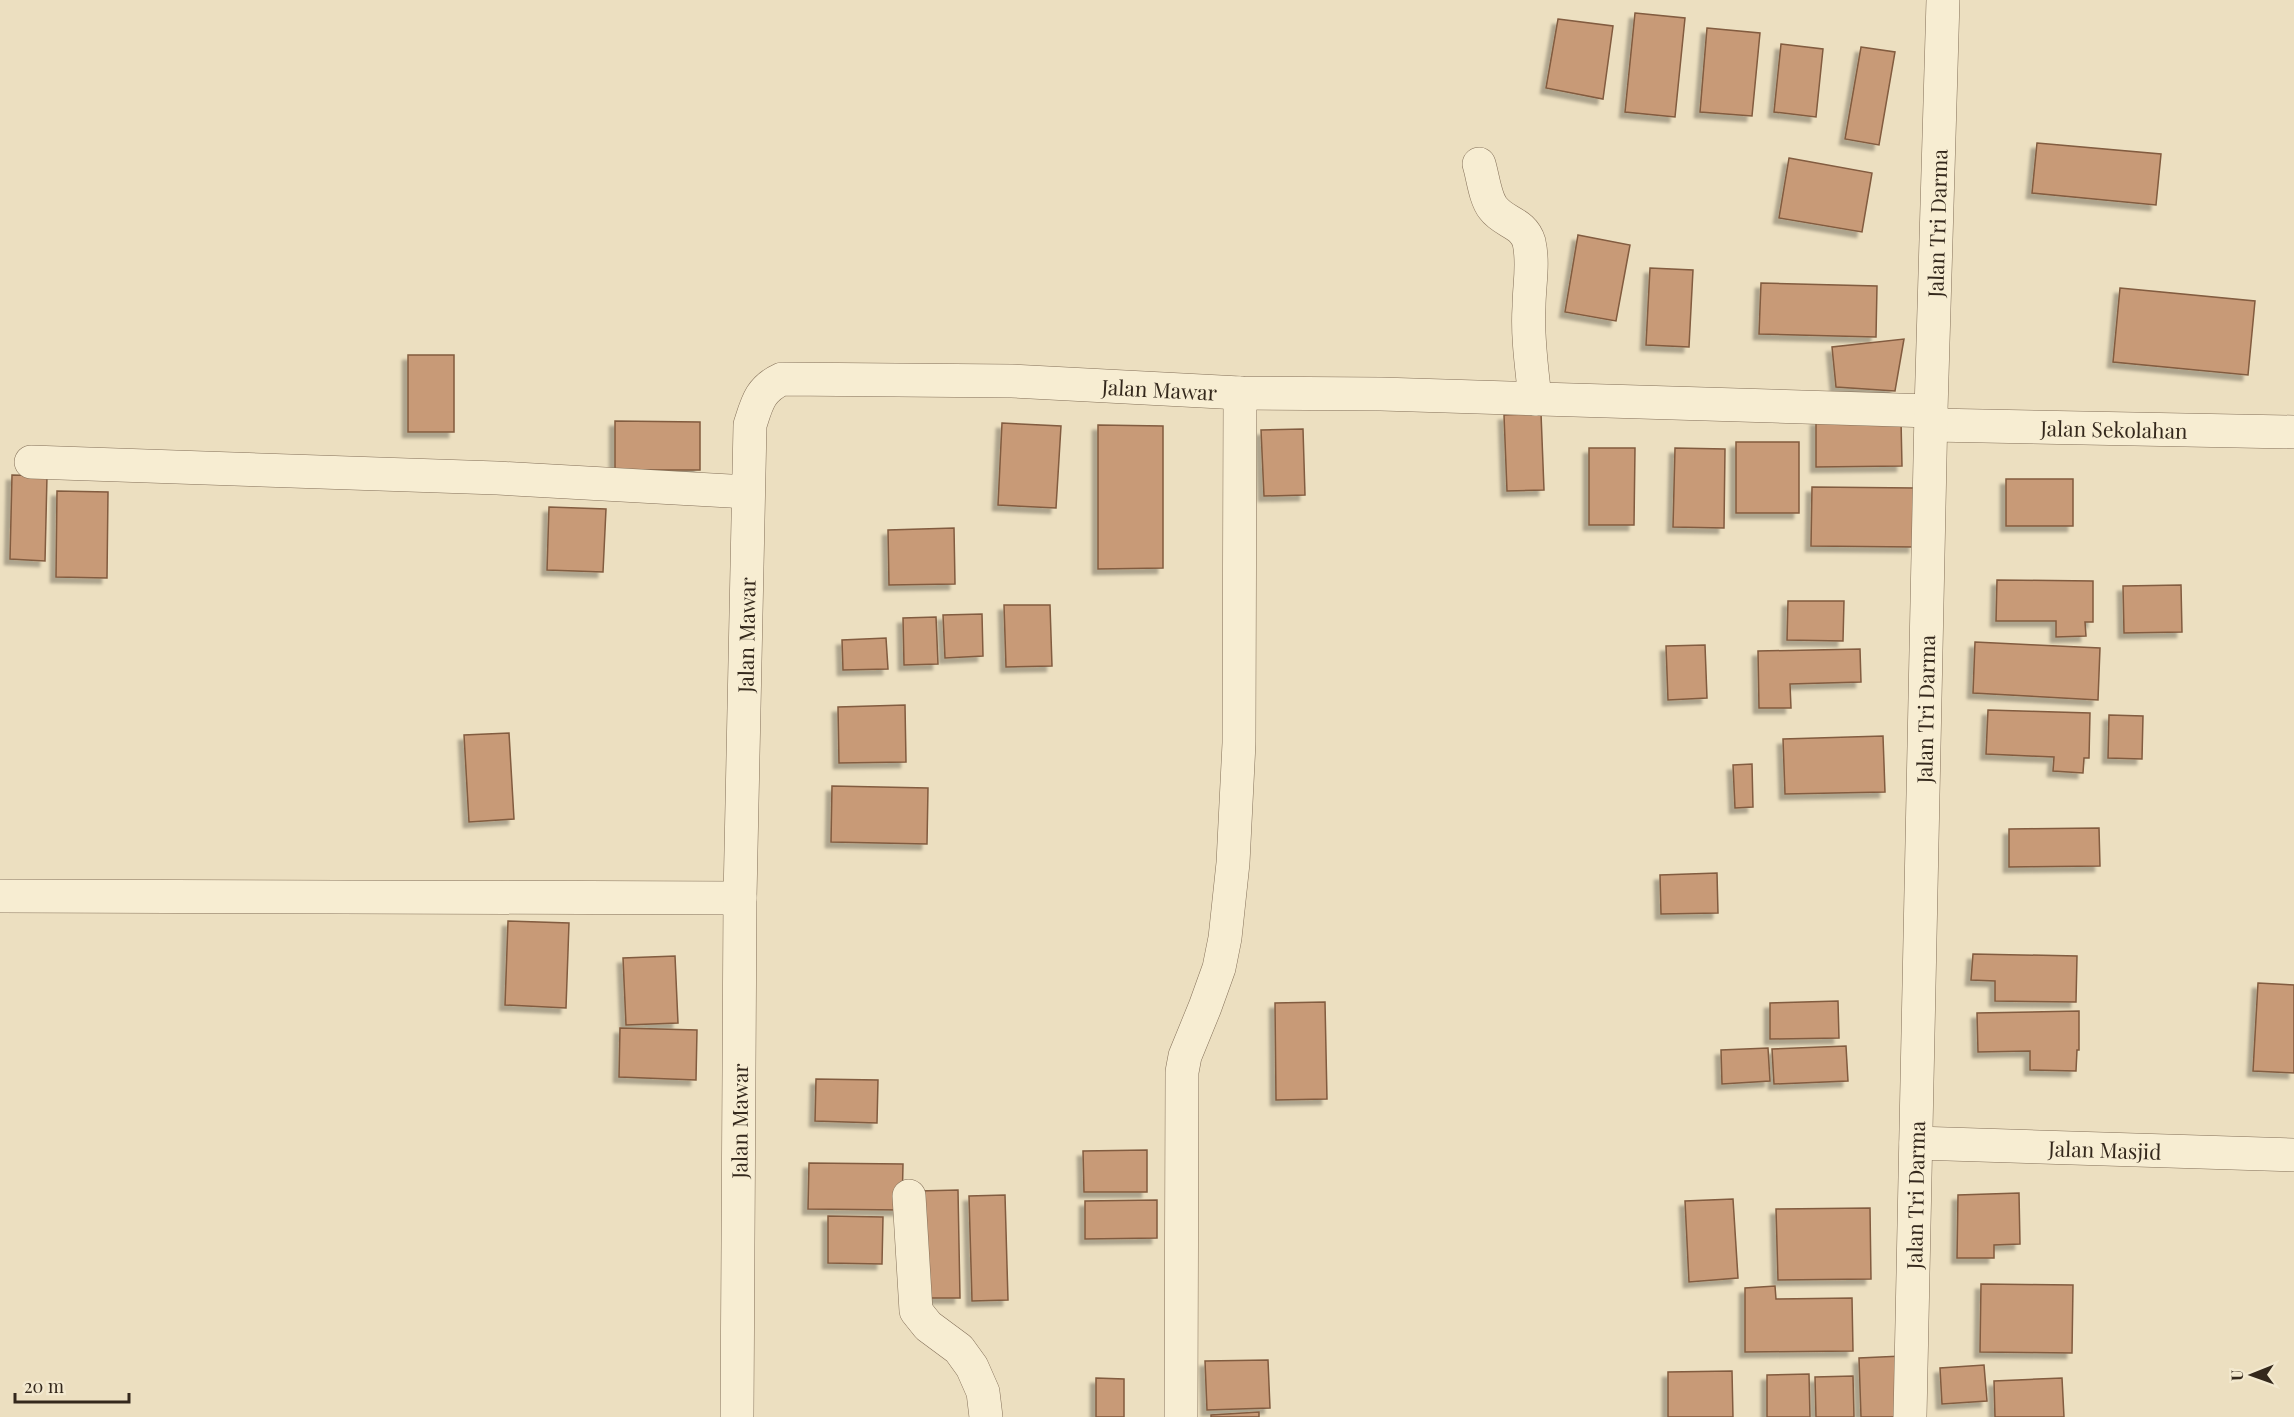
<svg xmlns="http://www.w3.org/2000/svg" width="2294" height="1417" font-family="'Playfair Display',serif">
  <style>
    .building { fill: #c89a77; stroke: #825b3f; stroke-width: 1.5; filter: url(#shadow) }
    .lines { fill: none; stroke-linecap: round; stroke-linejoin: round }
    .minor-casing { stroke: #847059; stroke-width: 34 }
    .minor { stroke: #f7edd2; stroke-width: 33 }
    .labels { text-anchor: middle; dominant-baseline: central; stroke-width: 5; stroke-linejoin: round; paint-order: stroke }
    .street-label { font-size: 21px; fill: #34281c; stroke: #f3e9cf }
  </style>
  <defs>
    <filter id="shadow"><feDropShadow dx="-5.5" dy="5.5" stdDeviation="1.5" flood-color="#0004"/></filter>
  </defs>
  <rect width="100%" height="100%" fill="#ecdfc0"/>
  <!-- building -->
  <path class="building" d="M1635 13 1685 18 1675 117 1625 112Z
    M1558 19 1613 26 1603 99 1546 88Z
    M1707 28 1760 33 1752 116 1700 112Z
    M1781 44 1823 49 1816 117 1774 112Z
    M1861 47 1895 52 1879 145 1845 139Z
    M2037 143 2161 154 2156 205 2032 193Z
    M1789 158 1872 173 1862 232 1779 218Z
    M1578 235 1630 245 1616 321 1565 312Z
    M1650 268 1693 270 1689 347 1646 345Z
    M1761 283 1877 286 1876 337 1759 334Z
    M2120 288 2255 301 2248 375 2113 362Z
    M1904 339 1895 391 1836 387 1832 347Z
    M408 355H454V432H408Z
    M1541 413 1544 490 1507 491 1504 415Z
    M1816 420H1901L1902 466 1816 467Z
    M615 421 700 422V470H615Z
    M1002 423 1061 426 1056 508 998 505Z
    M1098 425 1163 426V568L1098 569Z
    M1303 429 1305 495 1264 496 1261 430Z
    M1736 442H1799V513H1736Z
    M1589 448H1635L1634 525H1589Z
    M1675 448 1725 449 1724 528 1673 527Z
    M12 475 47 476 45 561 10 559Z
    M2006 479H2073V526H2006Z
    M1812 487 1915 488 1914 547 1811 546Z
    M57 491 108 492 107 578 56 577Z
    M549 507 606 509 603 572 547 570Z
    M954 528 955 584 889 585 888 530Z
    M1997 580 2093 581V622H2085L2086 636 2056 637V621H1996Z
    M2181 585 2182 632 2124 633 2123 586Z
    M1788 601H1844L1843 641 1787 640Z
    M1004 605H1050L1052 666 1006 667Z
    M982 614 983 656 945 658 943 615Z
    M936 617 938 664 904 665 903 618Z
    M886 638 888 669 843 670 842 640Z
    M1975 642 2100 648 2098 700 1973 693Z
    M1705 645 1707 698 1668 700 1666 646Z
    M1860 649 1861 682 1790 684 1791 708H1759L1758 651Z
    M905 705 906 762 839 763 838 707Z
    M1988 710 2090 713 2089 758H2084L2083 773 2053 771 2054 757 1986 754Z
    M2109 715 2143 716 2142 759 2108 758Z
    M509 733 514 819 469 822 464 735Z
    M1883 736 1885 792 1785 794 1783 739Z
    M1752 764 1753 807 1735 808 1733 765Z
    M832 786 928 788 927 844 831 842Z
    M2099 828 2100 866 2009 867V829Z
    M1717 873 1718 913 1661 914 1660 875Z
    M508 921 569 923 566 1008 505 1005Z
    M1973 954 2077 956 2076 1002 1995 1001V981L1971 980Z
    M675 956 678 1023 626 1025 623 958Z
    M2258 983 2294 985V1073L2253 1071Z
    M1838 1001 1839 1038 1770 1039V1003Z
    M1325 1002 1327 1099 1276 1100 1275 1003Z
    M2079 1011V1050H2077L2076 1071 2030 1070V1051L1978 1052 1977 1013Z
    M620 1028 697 1030 696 1080 619 1077Z
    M1846 1046 1848 1081 1774 1084 1772 1049Z
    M1768 1048 1770 1081 1722 1084 1721 1050Z
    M816 1079 878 1080 877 1123 815 1121Z
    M1147 1150V1192H1084L1083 1151Z
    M809 1163 903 1164 902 1210 808 1209Z
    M958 1190 960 1298H921L919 1191Z
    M2019 1193 2020 1244 1994 1245V1258H1957L1958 1195Z
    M1005 1195 1008 1300 972 1301 969 1196Z
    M1733 1199 1738 1278 1689 1282 1685 1201Z
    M1157 1200V1238L1085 1239V1201Z
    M1870 1208 1871 1279 1778 1280 1776 1209Z
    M828 1216 883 1217 882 1264 828 1263Z
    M1981 1284 2073 1285 2072 1353 1980 1352Z
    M1775 1286 1776 1299 1852 1298 1853 1351 1745 1352V1288Z
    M1902 1356 1904 1417H1861L1859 1358Z
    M1268 1360 1270 1408 1207 1410 1205 1361Z
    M1984 1365 1987 1401 1942 1404 1940 1368Z
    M1732 1371 1733 1417H1668V1372Z
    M1809 1374 1810 1417H1767V1375Z
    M1853 1376 1854 1417H1816L1815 1377Z
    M1096 1378 1124 1379V1417H1096Z
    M2062 1378 2064 1417H1995L1994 1381Z
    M1259 1412V1417H1211V1415Z"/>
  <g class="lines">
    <!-- minor casing -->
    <g class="minor-casing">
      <g id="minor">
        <path d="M1479 164C1483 177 1485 198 1493 208 1504 223 1523 222 1529 242 1534 264 1529 285 1529 307 1527 337 1532 369 1535 399"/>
        <path id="s1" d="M1932 425 2294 432"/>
        <path d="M31 462 497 478 748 492"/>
        <path d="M0 896 740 898"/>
        <path id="s2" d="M1916 1143 2294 1155"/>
        <path d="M909 1196 916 1311 928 1326 959 1349 972 1367 983 1392 986 1417"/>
        <path id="s3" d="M737 1417 740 898 750 425C757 403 760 389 782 379L1012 381 1240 393 1381 394 1931 411"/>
        <path d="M1181 1417 1182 1072 1185 1056 1205 1007 1219 968 1225 938 1233 863 1239 743 1240 393"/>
        <path id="s4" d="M1910 1417 1931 411 1943 0"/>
      </g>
    </g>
    <!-- minor -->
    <use href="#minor" class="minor"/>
  </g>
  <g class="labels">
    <!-- street labels -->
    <g class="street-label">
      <text stroke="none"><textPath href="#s4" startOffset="1194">Jalan Tri Darma</textPath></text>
      <text stroke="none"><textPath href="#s3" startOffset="1428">Jalan Mawar</textPath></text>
      <text stroke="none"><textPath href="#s1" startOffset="182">Jalan Sekolahan</textPath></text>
      <text stroke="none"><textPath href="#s3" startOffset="782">Jalan Mawar</textPath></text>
      <text stroke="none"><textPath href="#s4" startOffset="708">Jalan Tri Darma</textPath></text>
      <text stroke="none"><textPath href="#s3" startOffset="296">Jalan Mawar</textPath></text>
      <text stroke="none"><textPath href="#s2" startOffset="189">Jalan Masjid</textPath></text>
      <text stroke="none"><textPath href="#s4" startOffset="222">Jalan Tri Darma</textPath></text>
    </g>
  </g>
  <!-- north arrow -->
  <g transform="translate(2252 1375) rotate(269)" stroke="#f3e9cf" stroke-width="4.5" paint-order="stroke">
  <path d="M0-4.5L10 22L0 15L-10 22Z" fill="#34281c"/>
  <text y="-9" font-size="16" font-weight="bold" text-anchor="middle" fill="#34281c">U</text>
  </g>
  <!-- scale -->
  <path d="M15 1393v9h114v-9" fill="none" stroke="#34281c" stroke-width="3"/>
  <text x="24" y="1393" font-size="18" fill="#34281c" stroke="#f3e9cf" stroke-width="4.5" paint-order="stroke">20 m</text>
</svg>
